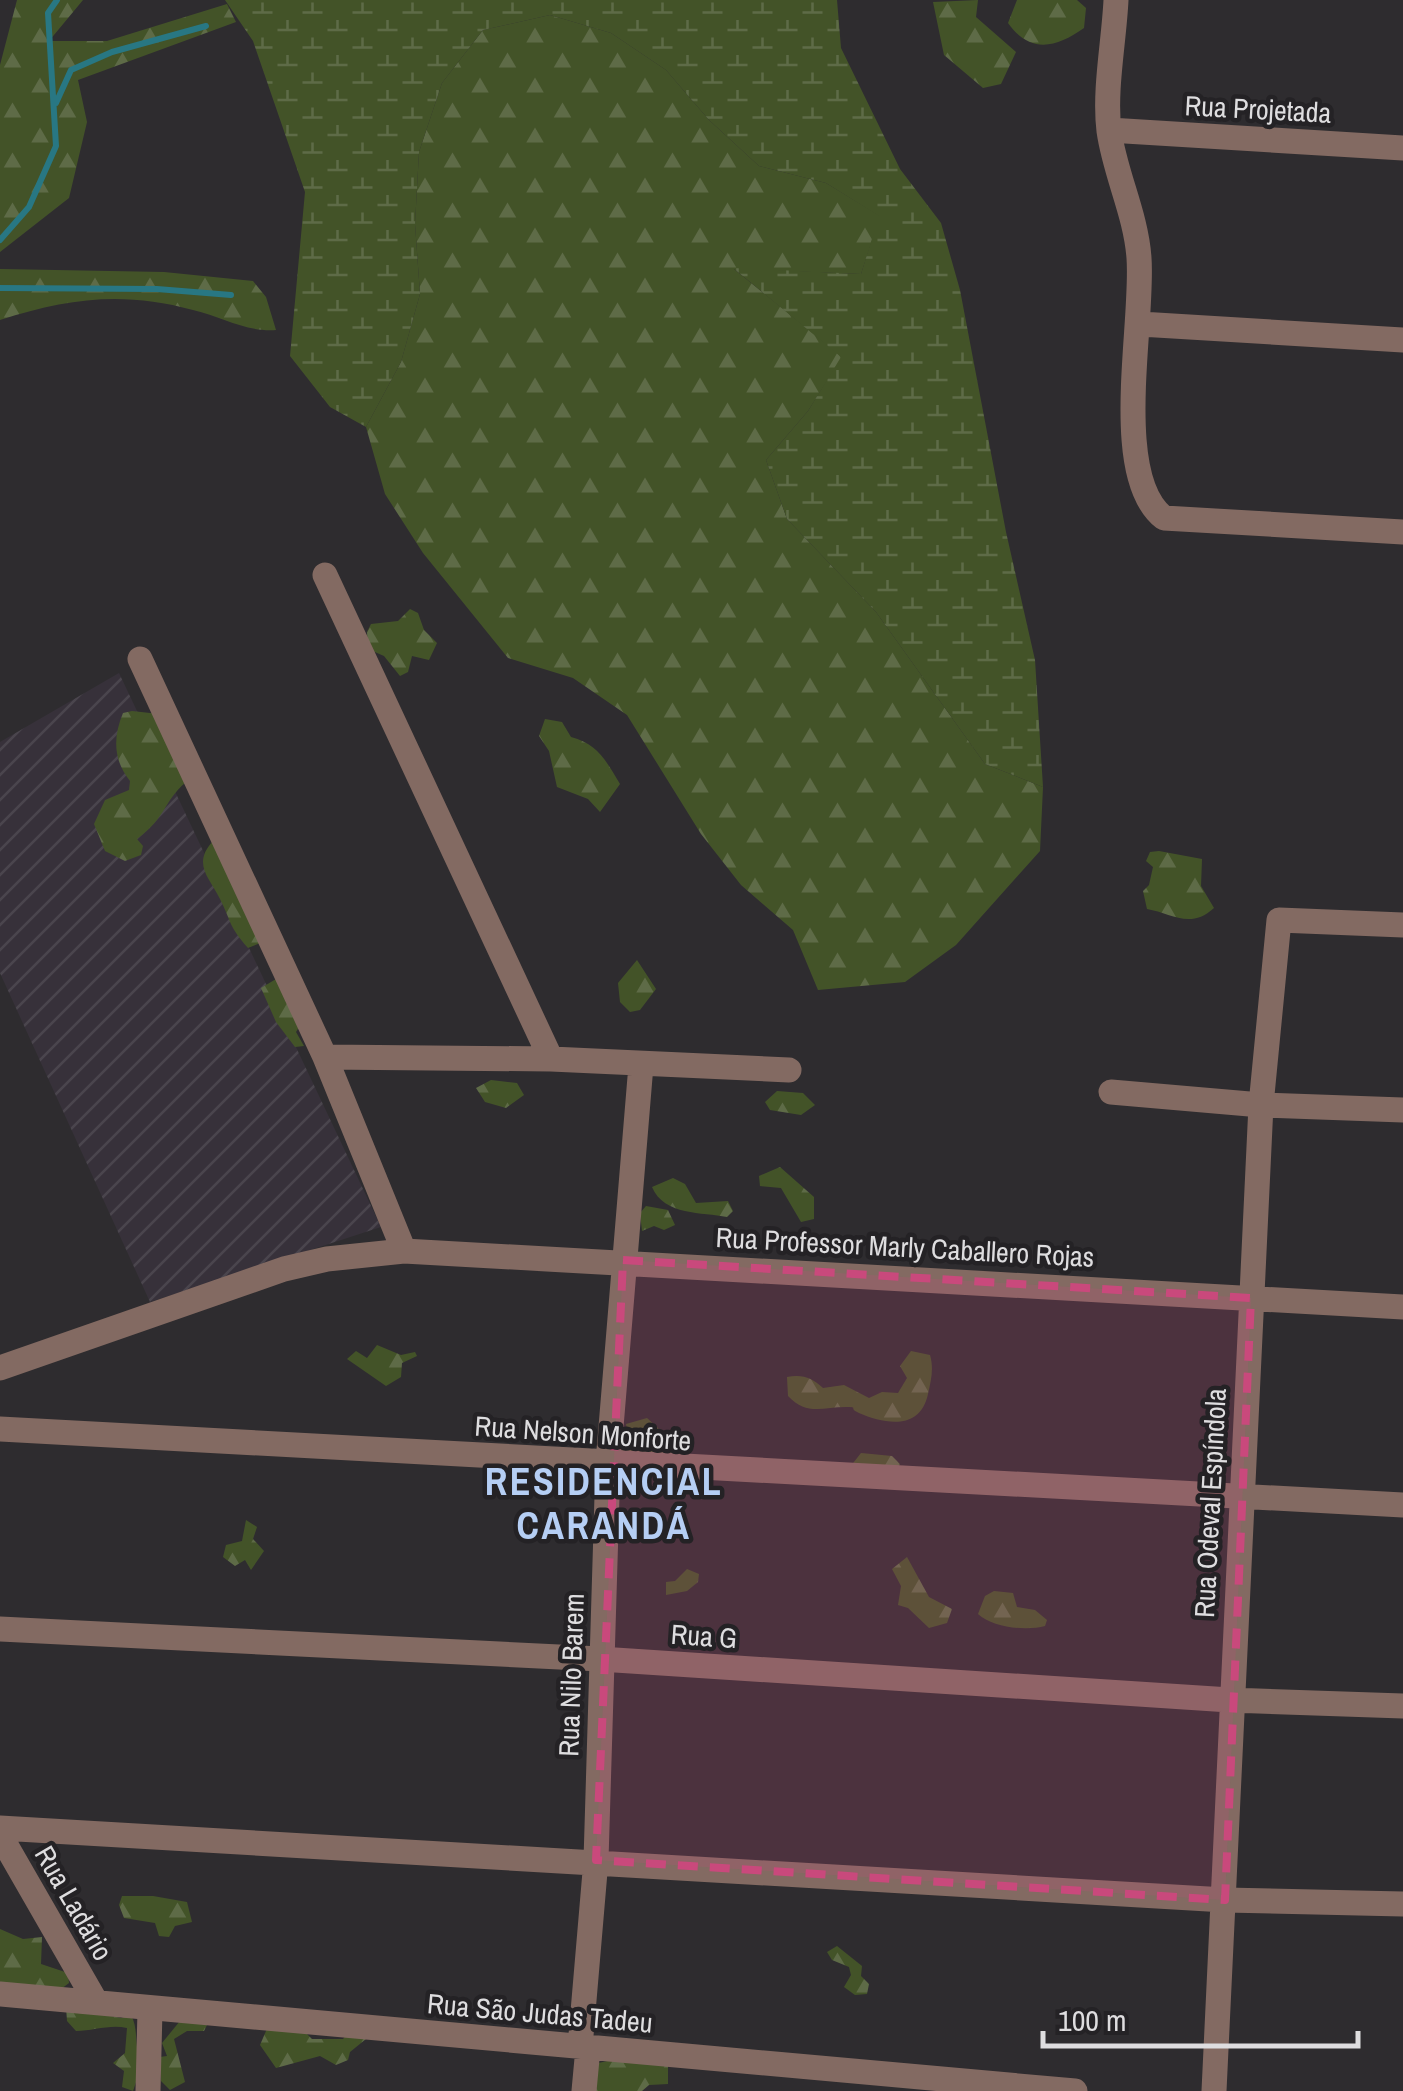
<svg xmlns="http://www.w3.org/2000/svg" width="1403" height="2091" font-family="'Archivo Narrow',sans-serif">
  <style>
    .industrial { fill: url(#industrial-furrows) }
    .forest { fill: url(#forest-firs) }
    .wetland { fill: url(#wetland-marsh) }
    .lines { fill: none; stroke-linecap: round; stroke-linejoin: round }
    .stream { stroke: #287783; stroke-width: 6 }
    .minor { stroke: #836a62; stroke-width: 25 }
    .marked { fill: #c9497c; fill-opacity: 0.2; stroke: #c9497c; stroke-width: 8; stroke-dasharray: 20 12; stroke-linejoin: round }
    .labels { text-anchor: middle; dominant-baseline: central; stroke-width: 9; stroke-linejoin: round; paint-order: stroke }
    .street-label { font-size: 28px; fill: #dedddf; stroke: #242225 }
    .district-label { font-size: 38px; font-weight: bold; letter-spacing: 2.5px; fill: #b5cef4; stroke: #242225 }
  </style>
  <defs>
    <pattern id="industrial-furrows" width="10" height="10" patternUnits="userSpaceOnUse" patternTransform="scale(2.5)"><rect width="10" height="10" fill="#37313a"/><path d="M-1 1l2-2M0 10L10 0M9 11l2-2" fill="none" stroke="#4a454d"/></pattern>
    <pattern id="forest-firs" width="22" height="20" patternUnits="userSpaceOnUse" patternTransform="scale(2.5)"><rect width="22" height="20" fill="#435328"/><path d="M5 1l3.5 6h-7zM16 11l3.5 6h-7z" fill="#5e6b47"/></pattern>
    <pattern id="wetland-marsh" width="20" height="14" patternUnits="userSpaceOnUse" patternTransform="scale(2.5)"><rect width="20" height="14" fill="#435328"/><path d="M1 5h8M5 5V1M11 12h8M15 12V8" fill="none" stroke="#5e6b47"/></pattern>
  </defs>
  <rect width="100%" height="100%" fill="#2e2c2f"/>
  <!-- industrial -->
  <path class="industrial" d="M119 673 381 1227 150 1302 0 973V742Z"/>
  <!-- forest -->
  <path class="forest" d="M17 0H83L49 41H107L227 4 236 22 78 80 87 122 69 198 0 252V65Z
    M978 0 976 17 1016 52 1001 84 983 88 944 55 933 2Z
    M1017 0H1077L1086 8 1084 28C1056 48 1030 54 1008 23Z
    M550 15 611 33 666 70 709 120 759 166 826 183 880 216 861 274 734 269 842 357 808 411 766 460 787 519 876 612 985 764 1043 787 1040 851 956 945 905 982 818 990 793 930 741 885 701 834 627 715 573 678 508 658 423 553 385 494 366 427 401 362 420 294 415 224 419 152 442 83 483 30Z
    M0 269 164 272 253 281 266 297 276 330C245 332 223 317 193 310 124 291 68 298 0 320Z
    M410 609 418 613 424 630 437 643 429 660 412 656 408 672 400 676 384 656 368 649 367 632 371 624 398 621Z
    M132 711 159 714 186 782C162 803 167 817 137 839L143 846 141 855 125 861 105 851 94 824 105 800 129 790 130 781C113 760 113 737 123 713Z
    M545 719 562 722 571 737C598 744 606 761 620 784L600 812 588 799 557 787 549 751 539 736Z
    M213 841 263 942 248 948C228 925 232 923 220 899 209 877 192 864 213 841Z
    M1159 851 1202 859 1201 886 1214 908C1190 930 1171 913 1147 909L1143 891 1149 885 1153 867 1146 861 1150 852Z
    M637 960 656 989 640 1010 630 1012 620 1002 618 983Z
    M276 979 301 1024 296 1032 304 1046 295 1047 276 1022 261 988Z
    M491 1080 517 1083 524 1095 506 1108 485 1102 476 1088Z
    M777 1091 803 1093 815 1105 801 1115 770 1110 765 1102Z
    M780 1167 814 1197V1219L801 1222 781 1188 760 1186 759 1176Z
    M673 1178 685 1184 696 1203 728 1201 733 1211 727 1217C703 1212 664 1216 652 1187Z
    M646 1206 668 1210 675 1225 664 1230 654 1226 642 1231 640 1213Z
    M377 1345 401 1355 415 1352 417 1356 402 1363 401 1377 386 1386 347 1359 356 1351 367 1358Z
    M911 1351 930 1355C934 1369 931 1380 928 1394 920 1431 885 1424 859 1413 847 1408 860 1407 846 1407 822 1407 807 1416 788 1396L787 1377C803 1374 812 1378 823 1388L844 1385 869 1398 882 1392 898 1393 907 1378 900 1366Z
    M647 1418 670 1439 676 1452 634 1458 612 1445 629 1442 626 1424Z
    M861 1453 892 1456 900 1464 898 1468 850 1467Z
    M246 1520 257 1527 253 1539 264 1551 251 1570 245 1560 235 1566 223 1557 226 1545 242 1541Z
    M907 1557 929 1597 952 1609 947 1623 929 1628 908 1608 898 1605 901 1586 892 1569Z
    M687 1569 699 1574 698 1582 687 1591 666 1595V1582L675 1581Z
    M994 1591 1013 1593 1017 1607 1035 1610 1047 1620 1045 1626C1027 1631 993 1628 978 1614L985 1596Z
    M122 1896H153L187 1902 192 1922 175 1926 169 1937 159 1936 155 1923 124 1918 119 1905Z
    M0 1929 23 1939 42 1937 41 1964 68 1973 69 1983 61 1989 0 1985Z
    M837 1946 862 1966 861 1976 869 1984 867 1994 855 1995 844 1987 851 1975 849 1967 832 1960 827 1952Z
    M66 2007 121 2018 131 2015C140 2032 132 2046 143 2062L133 2091 122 2087 124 2071 113 2063 125 2053 127 2028C110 2024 93 2031 76 2031L67 2021Z
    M180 2021 207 2025 204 2031H187L174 2039 185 2082 170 2090 161 2081 160 2057 167 2056 162 2043Z
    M269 2024 306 2033 312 2039H343L349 2032 366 2039 350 2052 348 2060 336 2065 320 2056 276 2068 260 2045Z
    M612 2060 668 2065V2084L649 2085 642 2091H582L594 2064Z"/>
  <!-- wetland -->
  <path class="wetland" d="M225 0H837L841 48 900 169 941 223 960 290 1006 532 1035 660 1043 787 985 764 876 612 787 519 766 460 808 411 841 357 733 268 861 274 879 216 826 183 759 166 709 120 666 70 611 33 550 15 483 30 442 83 419 152 415 224 420 294 401 362 366 427 330 407 290 356 305 192 253 41Z"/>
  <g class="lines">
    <!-- stream -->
    <path class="stream" d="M56 103 71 70 112 52 206 26
      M0 240 29 207 56 146 48 13 57 0
      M0 288 157 289 231 295"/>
    <!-- minor -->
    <path class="minor" d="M1116 0C1114 42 1104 90 1109 131 1115 174 1136 214 1139 258 1144 323 1110 476 1164 518L1403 532
      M1109 130 1403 148
      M1140 324 1403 340
      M325 575 551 1059
      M140 659 325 1057 404 1251
      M325 1057 551 1059 789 1070
      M1111 1092 1261 1105 1403 1110
      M0 1368 284 1269 327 1259 404 1251 1403 1307
      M0 1429 1403 1505
      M0 1629 600 1659 1230 1700 1403 1706
      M0 1828 1225 1900 1403 1904
      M0 1835 96 2002
      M0 1994 1075 2091
      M580 2047 596 1860 608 1463 641 1065
      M148 2091 150 2010
      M584 2091 588 2048
      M1214 2091 1261 1105 1279 920 1403 925"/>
  </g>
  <!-- marked area -->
  <path class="marked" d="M623 1260 1251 1298 1225 1900 596 1860Z"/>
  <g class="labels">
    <!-- street labels -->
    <g class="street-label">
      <text transform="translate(1258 109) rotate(3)">Rua Projetada</text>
      <text transform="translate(905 1247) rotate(3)">Rua Professor Marly Caballero Rojas</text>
      <text transform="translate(583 1433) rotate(4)">Rua Nelson Monforte</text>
      <text transform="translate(1210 1503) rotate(-87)">Rua Odeval Espíndola</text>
      <text transform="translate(704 1636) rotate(4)">Rua G</text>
      <text transform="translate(571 1675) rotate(-88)">Rua Nilo Barem</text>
      <text transform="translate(74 1903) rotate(60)">Rua Ladário</text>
      <text transform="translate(540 2013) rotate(5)">Rua São Judas Tadeu</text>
    </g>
    <!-- district labels -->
    <g class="district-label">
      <text x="604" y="1481">RESIDENCIAL<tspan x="604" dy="44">CARANDÁ</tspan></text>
    </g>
  </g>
  <!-- scale -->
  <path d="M1043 2031v15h315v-15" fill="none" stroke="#dedddf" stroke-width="5"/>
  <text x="1058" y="2031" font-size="30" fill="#dedddf" stroke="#242225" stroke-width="8" paint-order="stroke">100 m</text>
</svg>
